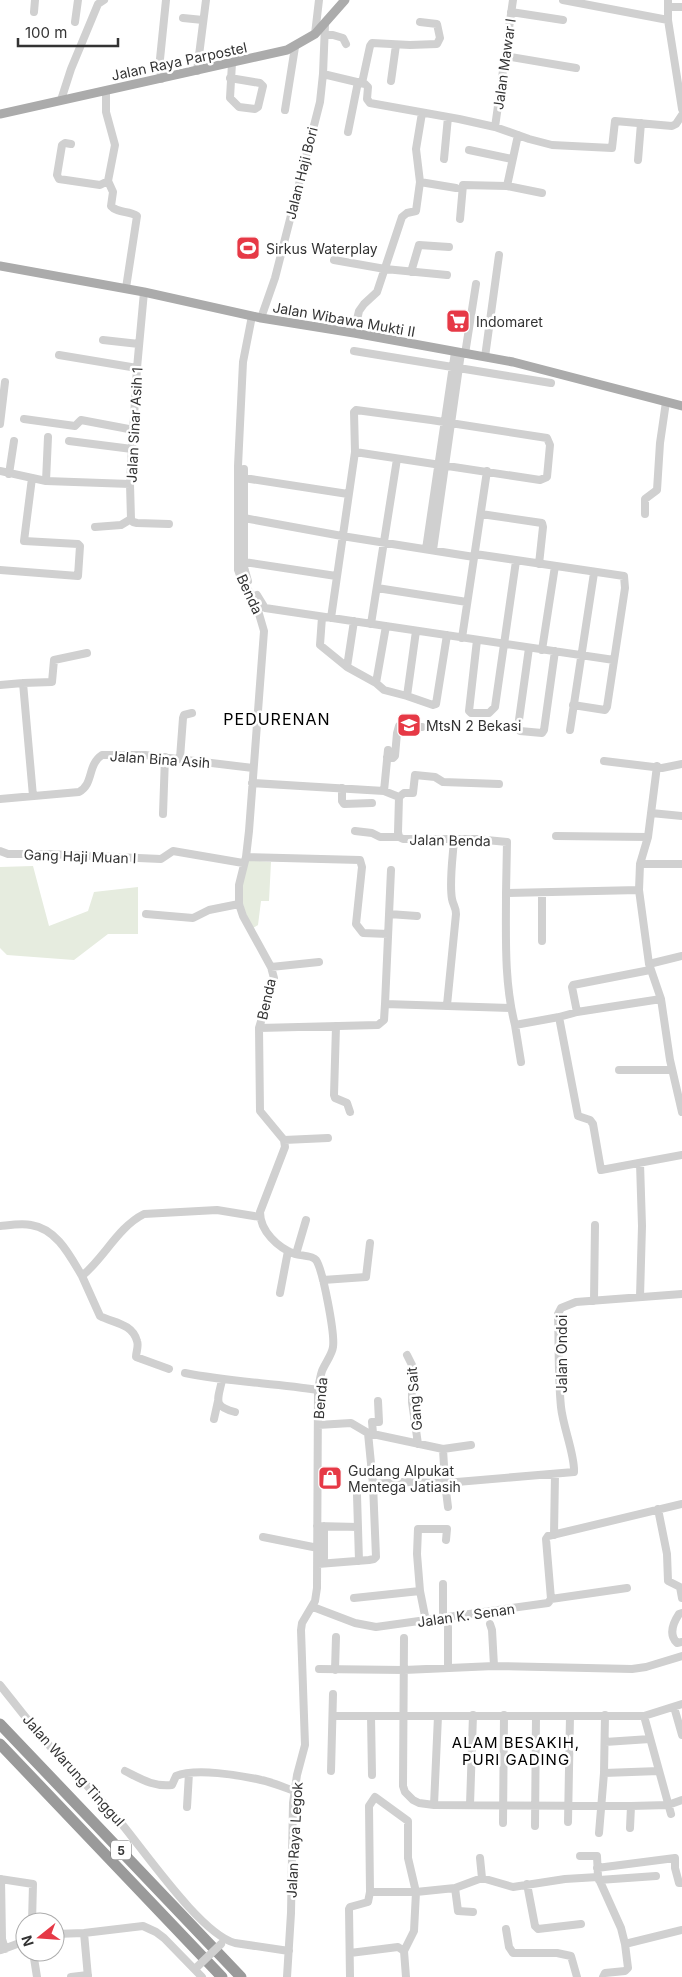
<svg xmlns="http://www.w3.org/2000/svg" width="682" height="1977" font-family="Inter,sans-serif">
  <style>
    .green { fill: #e6ecdf }
    .lines { fill: none; stroke-linecap: round; stroke-linejoin: round }
    .minor { stroke: #d0d0d0; stroke-width: 8 }
    .major { stroke: #ababab; stroke-width: 9 }
    .highway { stroke: #9a9a9a; stroke-width: 11 }
    .minor-bridge { stroke: #d0d0d0; stroke-width: 8 }
    .labels { text-anchor: middle; dominant-baseline: central; stroke-width: 5; stroke-linejoin: round; paint-order: stroke }
    .shield { fill: #fff; stroke: #707070; stroke-width: 1 }
    .shield-label { font-size: 12px; font-weight: bold; fill: #333 }
    .street-label { font-size: 14px; fill: #333; stroke: #fff }
    .poi-label { font-size: 14px; fill: #333; stroke: #fff; text-anchor: start }
    .neighbourhood-label { font-size: 15px; letter-spacing: 1px; fill: #000; stroke: #fff }
    .quarter-label { font-size: 16px; letter-spacing: 1px; fill: #000; stroke: #fff }
  </style>
  <rect width="100%" height="100%" fill="#fff"/>
  <!-- green -->
  <path class="green" d="M248 860 271 862 269 901H261L258 925 253 928C237 899 241 891 248 860Z
    M33 866 49 926 88 911 94 892 138 887V934H108L74 960 7 955 0 948V867Z"/>
  <g class="lines">
    <!-- minor -->
    <path class="minor" d="M563 0 668 20
      M668 0V20L682 109
      M668 7H682
      M34 12 35 0
      M511 12 563 20
      M183 18 203 20
      M75 22 78 0
      M315 34 319 0
      M325 35H333L343 38 346 44
      M505 56 576 68
      M197 71 206 0
      M323 74 365 84 368 87 367 99 370 103 459 119 495 127 529 139 552 145 612 148 615 121 672 126 676 124 682 115
      M230 78 260 83 263 86 258 107 255 109 239 107 230 98 232 63
      M161 79 160 59 166 0
      M391 81 396 45
      M362 83 370 46 372 43 410 45 437 44 440 38 437 24 420 22
      M106 91V112L115 145 108 181 113 192 111 206C118 214 129 210 137 216L126 288
      M61 100 71 69 98 4 104 0
      M285 110 295 47
      M495 127 513 0
      M348 132 358 82
      M518 135 507 186 542 193
      M71 144 65 143 62 145 57 175 59 179 100 185 108 181
      M469 150 512 159
      M444 159 448 117
      M638 160 641 123
      M420 182 456 188
      M460 219 463 185 507 186
      M334 260 385 269 447 275
      M411 272 419 245 449 247
      M144 292 137 368 132 449 130 484 131 519 133 522 137 523 169 524
      M252 316 243 362 238 466V570L242 581 255 600 264 631 249 831 246 857 239 885V904L243 916 271 967 274 978 259 1028 260 1111 284 1140 285 1147 260 1212C260 1231 278 1248 295 1254 301 1256 312 1255 316 1260 323 1270 335 1334 333 1347 332 1355 325 1363 322 1371 320 1377 319 1384 318 1390L317 1588 315 1601 302 1623 301 1630 305 1745 297 1775 293 1803 291 1913 287 1977
      M261 318 275 278 320 102 323 74 325 25
      M354 333 359 311 364 304 377 292 402 217 407 213 416 211 420 182 416 149 422 113
      M103 340 139 344
      M354 351 551 383
      M465 354 476 284
      M59 355 137 368
      M485 357 499 255
      M24 419 75 426 81 420 134 430
      M0 424 5 382
      M69 441 132 449
      M244 469V478L348 494
      M0 471 46 481 130 484
      M9 474 14 441
      M244 478V567L248 581
      M46 481 48 437
      M481 514 542 523 543 527 539 564
      M645 514V499L657 490 660 443 666 402
      M244 518 342 536 474 557
      M95 527 121 525 131 519
      M426 549 455 352
      M433 550 461 353
      M475 554 624 576 625 588 607 707 605 710 573 705
      M244 562 336 576
      M0 570 78 576 80 546 78 544 24 541 32 478
      M377 588 467 602
      M257 595 265 608 614 660
      M322 617 320 645 347 667
      M331 618 355 452 354 412 356 410 431 420 547 438 550 445 547 477 540 480 355 452
      M354 621 347 667 376 683 386 626
      M371 624 397 459
      M416 631 407 696 433 705 436 704 447 635
      M462 638 487 471
      M477 640 469 711 471 713H489L495 707 516 561
      M529 648 518 727 520 731 542 733 544 730 555 651
      M542 650 555 566
      M376 683 384 690 407 696
      M0 685 23 683
      M570 730 594 573
      M387 757 393 758 395 756 397 733 399 726 422 727
      M180 758 183 718 184 715 192 713
      M604 761 662 768 682 764
      M657 766 648 837 640 864 639 890 649 964 661 999 670 1060 682 1112
      M252 783 384 791 399 797 398 832 399 837 403 839H476L507 842 506 893 639 890
      M342 788V801L344 804 372 803
      M384 791 388 750
      M33 796 23 683 52 682 54 660 87 653
      M399 797 404 793H413L415 775 435 777 443 782 499 784
      M0 799 79 792C94 784 87 765 102 755H145L253 768
      M651 813 682 816
      M163 814 165 757
      M355 831 372 833 380 837H399
      M556 836 648 837
      M0 851 8 854H47L161 859 173 851 243 863
      M246 857 360 860 362 867 356 924 363 933 388 934
      M640 864H682
      M391 870 385 1004 511 1008
      M506 893C506 937 504 982 515 1025L559 1017 577 1012 661 999
      M146 914 193 918 209 910 239 904
      M389 914 417 916
      M542 941V893
      M649 964 682 956
      M271 967 319 962
      M447 1005 456 914C456 907 453 905 452 899 449 882 453 856 454 839
      M577 1012 572 987 573 985 650 970
      M559 1017 578 1116 590 1120 593 1124 601 1170 682 1155
      M515 1025 521 1062
      M336 1026 334 1095 335 1098 347 1103 350 1112
      M259 1028 378 1025 384 1020 385 1004
      M619 1070H672
      M284 1140 328 1138
      M0 1226C10 1225 22 1223 31 1225 57 1229 70 1256 82 1276
      M296 1254 306 1220
      M323 1280 366 1277 370 1243
      M280 1293 288 1251
      M640 1297 642 1226 640 1163
      M594 1301 595 1225
      M407 1355 412 1365V1402L418 1444
      M169 1369 136 1357C136 1352 139 1346 137 1341 132 1323 113 1323 100 1316L82 1276C104 1258 118 1227 144 1214L217 1210 260 1217
      M185 1373C229 1382 274 1383 318 1390
      M222 1380C218 1400 212 1406 235 1412
      M214 1419 218 1401
      M318 1425 351 1423 368 1433 443 1449 445 1483 574 1472C575 1455 563 1427 561 1407 558 1377 559 1345 558 1314L561 1308 576 1302 682 1294
      M373 1433 372 1422H379L378 1401
      M443 1449 471 1445
      M373 1484 402 1482 445 1483 448 1507
      M357 1495 359 1561
      M658 1509 667 1554 668 1581 680 1587 682 1598
      M317 1526 358 1527
      M324 1526V1558
      M554 1535 555 1474
      M263 1537 318 1548
      M318 1564 369 1560 374 1559 376 1557 373 1484 368 1433
      M420 1591 426 1621
      M354 1598 420 1591 417 1554 418 1529H447L446 1540
      M551 1599 627 1588
      M313 1607 355 1623 376 1627 548 1603 551 1599 546 1539 548 1536 682 1504
      M682 1613 679 1614C673 1623 668 1634 677 1643L682 1642
      M443 1618V1584
      M490 1624 492 1630 494 1666
      M404 1638 403 1786 405 1792 413 1800 419 1803 434 1805 631 1806 668 1805 682 1800
      M448 1668V1627
      M319 1669 404 1670 494 1666 632 1669 646 1667 682 1656
      M335 1670 336 1637
      M0 1685C16 1705 31 1725 48 1744 70 1769 94 1792 116 1817 142 1847 200 1934 235 1943L289 1951
      M674 1707 682 1735
      M333 1716H644L682 1704
      M371 1716 372 1775
      M644 1716 671 1814
      M605 1742 650 1739
      M125 1771C141 1779 153 1787 172 1785L176 1776C195 1768 240 1775 261 1780 272 1782 283 1787 294 1791
      M331 1771 333 1694
      M604 1773 659 1771
      M434 1805 438 1716
      M470 1805 473 1715
      M187 1807 189 1773
      M568 1822 570 1716
      M503 1823 504 1715
      M535 1826 536 1716
      M630 1828 631 1806
      M599 1833 604 1773 605 1715
      M580 1856H597L598 1877 621 1928 625 1944 628 1968 625 1971 605 1973 603 1977
      M480 1858 482 1878
      M597 1868 675 1858V1868L679 1883H682
      M0 1879 33 1884 32 1922
      M1 1879 2 1939 5 1949
      M599 1880 656 1876
      M527 1884 535 1926 538 1929 581 1924
      M455 1888 458 1911 473 1912
      M370 1892 369 1806 375 1797 408 1821V1858L416 1892 414 1931 404 1951
      M506 1929 509 1947 513 1953H557L571 1956 577 1977
      M84 1933 88 1977
      M55 1934 84 1933 143 1926 156 1932 164 1938 202 1977
      M625 1944 682 1930
      M1 1950 25 1941
      M404 1951 406 1977
      M33 1952 37 1977
      M350 1953 398 1947 404 1951
      M71 1977 88 1975
      M350 1977 349 1909 350 1907 368 1902 370 1892H416L455 1888 482 1878 513 1887 565 1879 598 1877"/>
    <!-- major -->
    <path class="major" d="M0 114 287 50 315 34 345 0
      M0 266 144 292 261 318 354 333 513 362 682 406"/>
    <!-- highway -->
    <path class="highway" d="M0 1724 241 1977
      M0 1744 222 1977"/>
    <!-- minor-bridge -->
    <path class="minor-bridge" d="M197 1967 221 1944"/>
  </g>
  <!-- icons -->
  <defs>
    <g id="stadium-square" transform="scale(1.25)"><rect x="-9" y="-9" width="18" height="18" rx="4" fill="#e63946" stroke="#fff"/><path d="M0-5a6.5 5 0 1 0 0 10a6.5 5 0 1 0 0-10ZM-3.5-1.8h7v3.6h-7Z" fill="#fff"/></g>
    <g id="supermarket-square" transform="scale(1.25)"><rect x="-9" y="-9" width="18" height="18" rx="4" fill="#e63946" stroke="#fff"/><path d="M-6-5.5h2.5l.6 2H6L4.5 2H-2.5L-4.4-4H-6ZM-1.5 3.2a1.3 1.3 0 1 0 .1 0ZM3 3.2a1.3 1.3 0 1 0 .1 0Z" fill="#fff"/></g>
    <g id="school-square" transform="scale(1.25)"><rect x="-9" y="-9" width="18" height="18" rx="4" fill="#e63946" stroke="#fff"/><path d="M0-5L7-2L0 1L-7-2ZM-4 1L0 2.5L4 1V4Q0 6-4 4Z" fill="#fff"/></g>
    <g id="shop-square" transform="scale(1.25)"><rect x="-9" y="-9" width="18" height="18" rx="4" fill="#e63946" stroke="#fff"/><path d="M-5-2.5h2.3a2.7 3.5 0 0 1 5.4 0H5L5.5 6h-11ZM-1.5-2.5h3a1.5 2.3 0 0 0-3 0Z" fill="#fff"/></g>
  </defs>
  <g fill-rule="evenodd">
    <use href="#stadium-square" x="248" y="248"/>
    <use href="#supermarket-square" x="458" y="321"/>
    <use href="#school-square" x="409" y="725"/>
    <use href="#shop-square" x="330" y="1478"/>
  </g>
  <g class="labels">
    <!-- shield labels -->
    <rect class="shield" x="111" y="1840.5" width="20" height="19" rx="4"/>
    <g class="shield-label">
      <text x="121" y="1850">5</text>
    </g>
    <!-- street labels -->
    <g class="street-label">
      <text transform="translate(179 61) rotate(-12)">Jalan Raya Parpostel</text>
      <text transform="translate(504 64) rotate(-82)">Jalan Mawar I</text>
      <text transform="translate(301 173) rotate(-76)">Jalan Haji Bori</text>
      <text transform="translate(344 319) rotate(10)">Jalan Wibawa Mukti II</text>
      <text transform="translate(134 425) rotate(-87)">Jalan Sinar Asih 1</text>
      <text transform="translate(250 594) rotate(65)">Benda</text>
      <text transform="translate(160 759) rotate(4)">Jalan Bina Asih</text>
      <text transform="translate(450 840) rotate(1)">Jalan Benda</text>
      <text transform="translate(80 856) rotate(2)">Gang Haji Muan I</text>
      <text transform="translate(266 999) rotate(-77)">Benda</text>
      <text transform="translate(561 1354) rotate(-90)">Jalan Ondoi</text>
      <text transform="translate(320 1398) rotate(-85)">Benda</text>
      <text transform="translate(414 1399) rotate(-95)">Gang Sait</text>
      <text transform="translate(466 1615) rotate(-8)">Jalan K. Senan</text>
      <text transform="translate(74 1770) rotate(48)">Jalan Warung Tinggul</text>
      <text transform="translate(294 1840) rotate(-87)">Jalan Raya Legok</text>
    </g>
    <!-- poi labels -->
    <g class="poi-label">
      <text x="266" y="248">Sirkus Waterplay</text>
      <text x="476" y="321">Indomaret</text>
      <text x="426" y="725">MtsN 2 Bekasi</text>
      <text x="348" y="1470">Gudang Alpukat<tspan x="348" dy="16">Mentega Jatiasih</tspan></text>
    </g>
    <!-- neighbourhood labels -->
    <g class="neighbourhood-label">
      <text x="516" y="1742">ALAM BESAKIH,<tspan x="516" dy="17">PURI GADING</tspan></text>
    </g>
    <!-- quarter labels -->
    <g class="quarter-label">
      <text x="277" y="719">PEDURENAN</text>
    </g>
  </g>
  <!-- north arrow -->
  <g transform="translate(40 1937) rotate(253)"><circle r="24" fill="#ffffff" stroke="#adadad"/>
  <path d="M0-4L9 19L0 12L-9 19Z" fill="#e63946"/>
  <text y="-8" font-size="14" font-weight="bold" text-anchor="middle" fill="#333333">N</text>
  </g>
  <!-- scale -->
  <path d="M18 38v8h100v-8" fill="none" stroke="#333333" stroke-width="2.5"/>
  <text x="25" y="38" font-size="15" fill="#333333" stroke="#ffffff" stroke-width="4" paint-order="stroke">100 m</text>
</svg>
